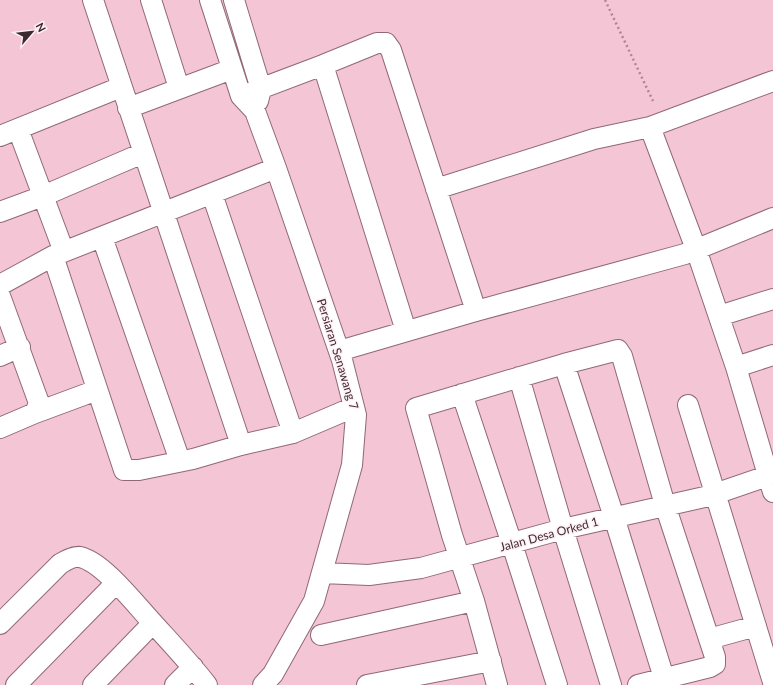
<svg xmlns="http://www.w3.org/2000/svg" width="773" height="685" font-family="Lato,sans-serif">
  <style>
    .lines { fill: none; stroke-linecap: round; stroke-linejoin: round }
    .minor-casing { stroke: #916877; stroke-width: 22 }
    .path { stroke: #ab8895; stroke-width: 2.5; stroke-dasharray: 2 3; stroke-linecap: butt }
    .minor { stroke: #fff; stroke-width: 20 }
    .labels { text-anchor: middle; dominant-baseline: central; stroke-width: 3; stroke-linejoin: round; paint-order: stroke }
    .street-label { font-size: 12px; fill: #3c2a31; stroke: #fff0f5 }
  </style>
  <rect width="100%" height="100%" fill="#f3c5d5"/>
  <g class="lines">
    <!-- minor casing -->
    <g class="minor-casing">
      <path id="minor" d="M93 0 241 445
        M151 0 179 88
        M210 0 241 96 255 111 276 168 342 360 356 415 352 465 314 601 273 674 263 685
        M234 0 261 89 258 101
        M323 65 406 331
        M241 96 323 65 377 43H386L391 50 476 311
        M128 108 232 69
        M650 127 696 249 736 367 773 492
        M18 129 64 252
        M0 136 121 87
        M436 189 594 139 650 127 773 81
        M212 194 293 433
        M0 212 43 196 143 153
        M102 237 180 461
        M53 256 124 470H139L193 459 241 445 293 433 354 407
        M0 285 53 256 276 168
        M0 296 39 403 35 413
        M719 316 773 299
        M339 351 476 311 685 254 773 218
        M0 356 20 347
        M564 364 614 517 664 678
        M736 367 773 355
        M519 377 563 529 611 685
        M462 394 512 544 557 685
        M688 405 773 682
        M0 428 35 413 97 390
        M322 573 369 575 421 568 563 529 709 496 773 474
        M0 624 60 564C65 561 73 556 80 557 103 562 136 605 152 622 171 643 190 663 207 685
        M321 635 474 601
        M709 639 756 626
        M16 685 116 583
        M93 685 153 623
        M175 685 193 667
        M367 685 491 661
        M497 685 474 601 452 535 416 408 564 364 618 350 622 356 665 505 715 657V664L710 667 638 685"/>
    </g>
    <!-- path -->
    <path class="path" d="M605 0 653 101"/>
    <!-- minor -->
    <use href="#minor" class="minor"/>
  </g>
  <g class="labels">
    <!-- street labels -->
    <g class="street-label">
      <text transform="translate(338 354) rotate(73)">Persiaran Senawang 7</text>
      <text transform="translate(549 534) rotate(-15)">Jalan Desa Orked 1</text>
    </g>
  </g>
  <!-- north arrow -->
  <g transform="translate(32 32) rotate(62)" stroke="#fff0f5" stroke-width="3" paint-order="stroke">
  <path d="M0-3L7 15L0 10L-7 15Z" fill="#3c2a31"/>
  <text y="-6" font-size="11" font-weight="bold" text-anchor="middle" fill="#3c2a31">N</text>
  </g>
</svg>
